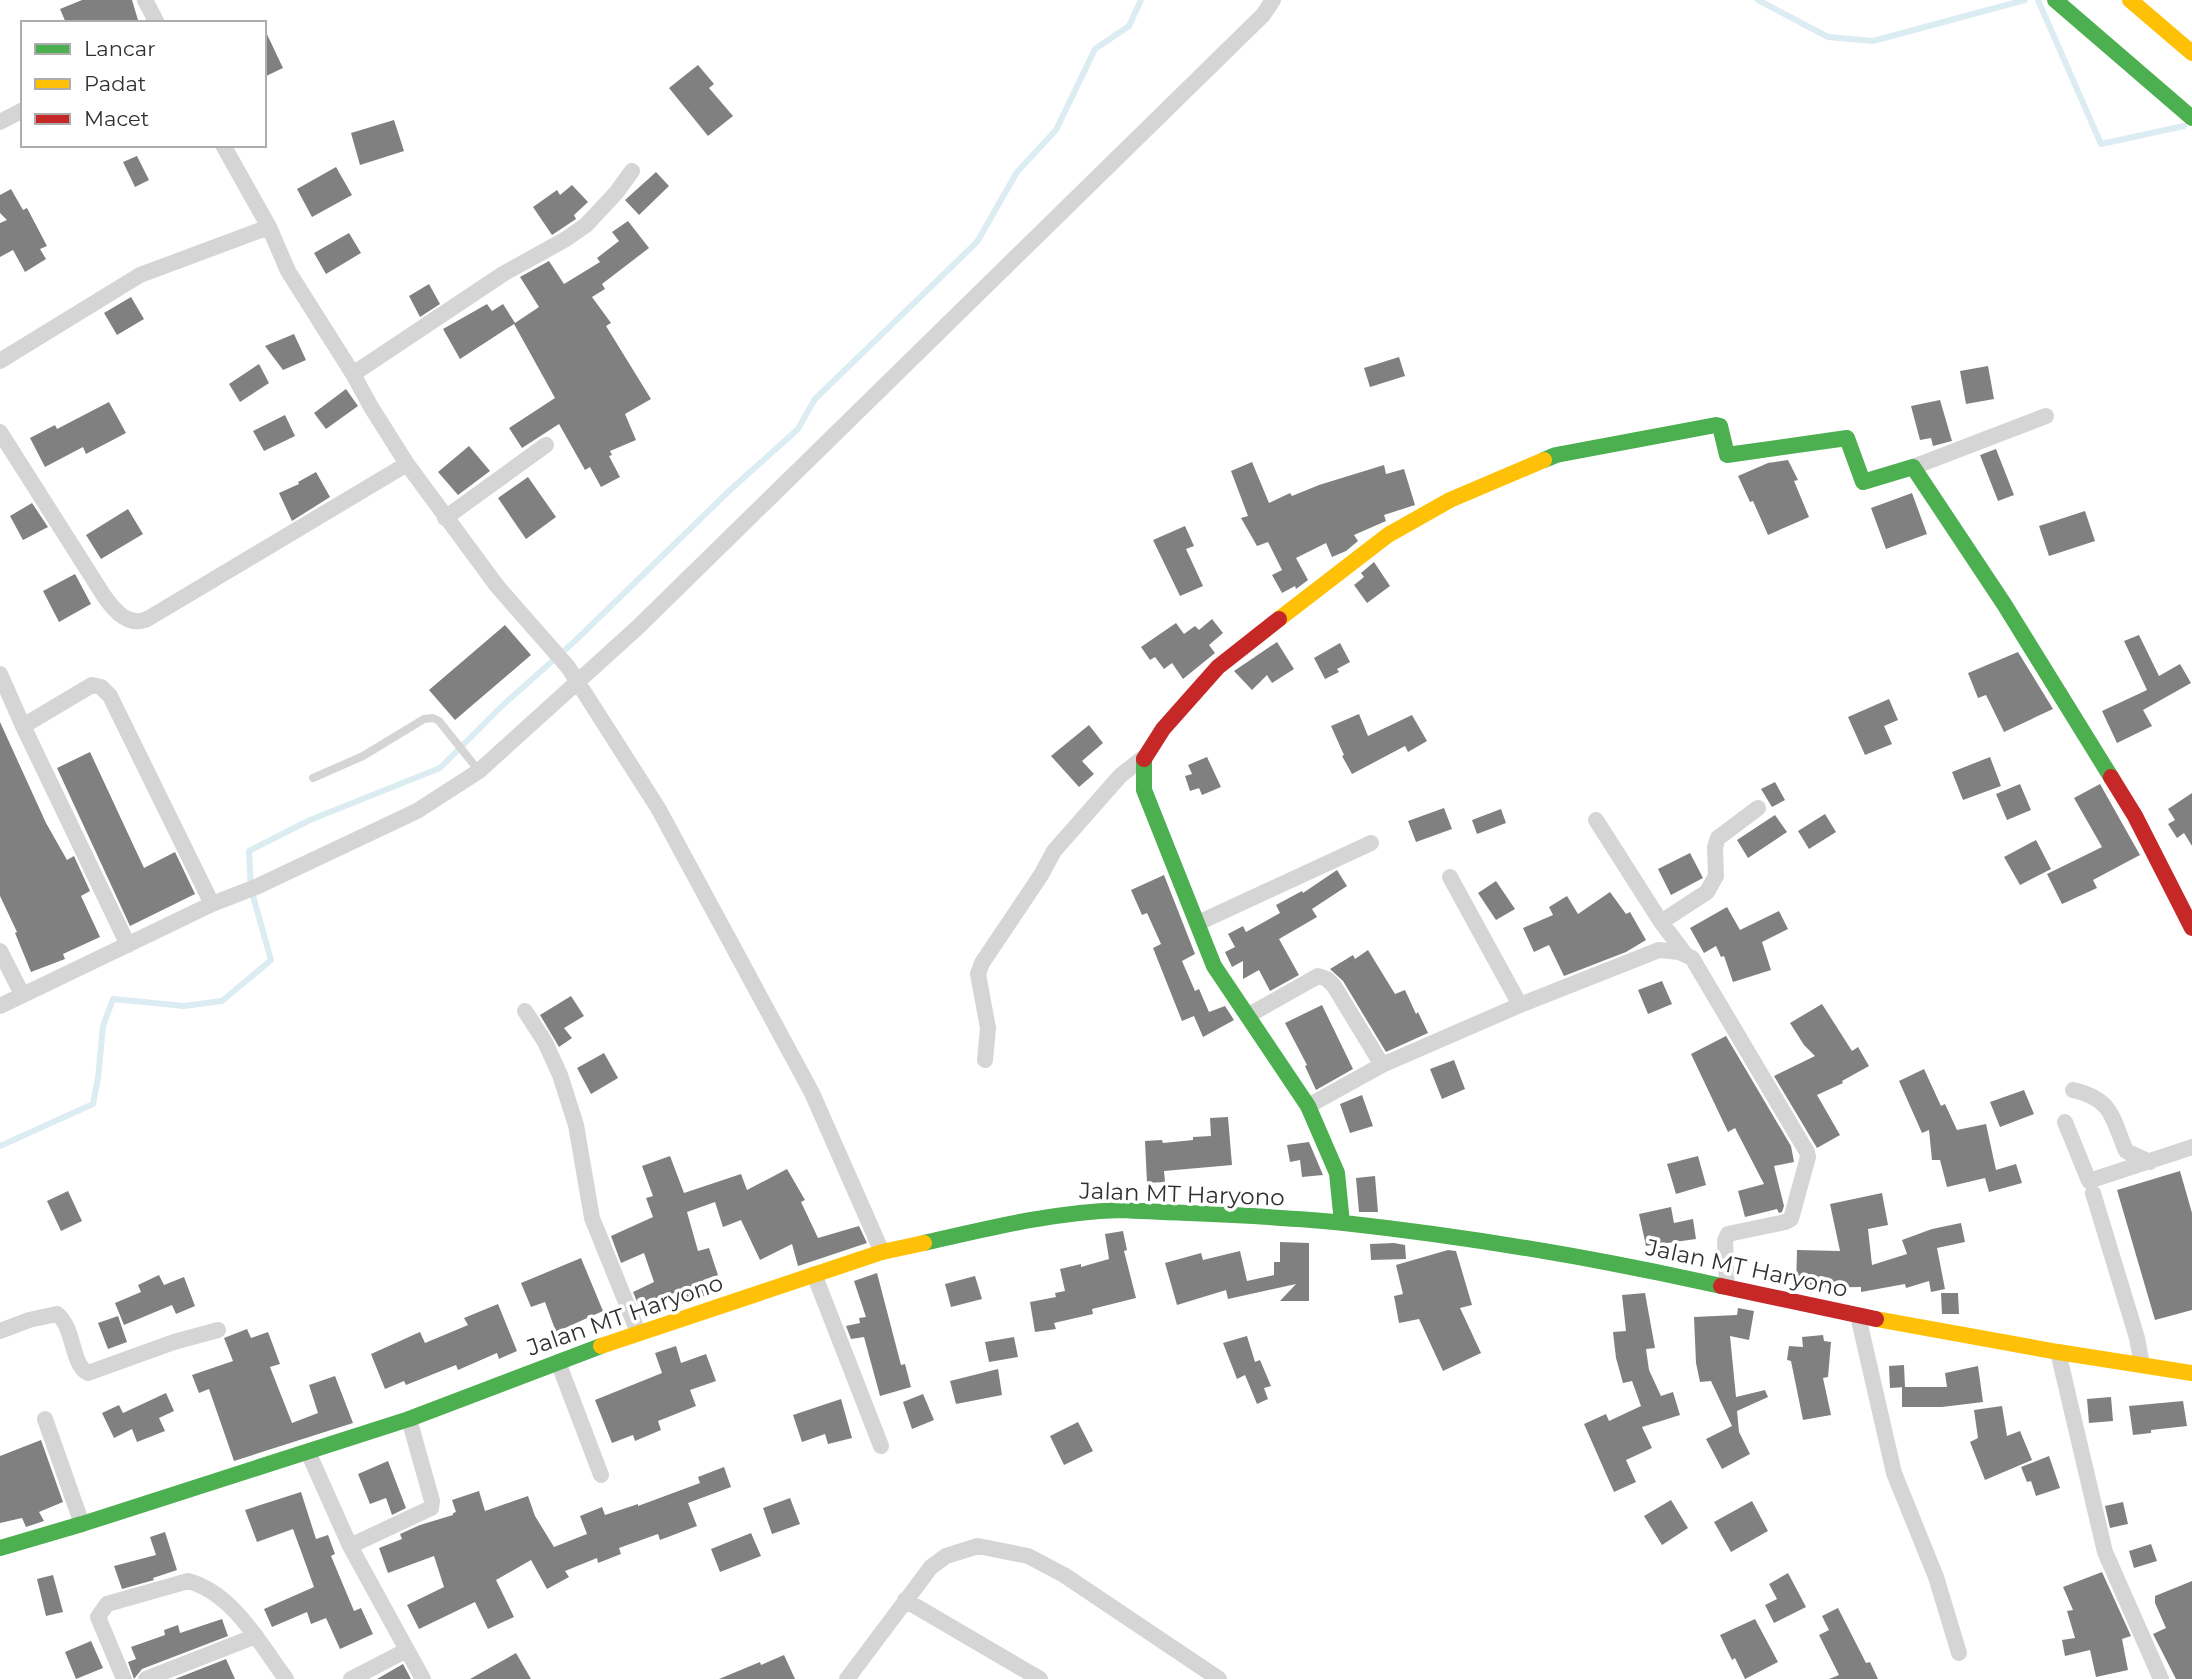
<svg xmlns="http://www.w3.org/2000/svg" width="2192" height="1679" font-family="Montserrat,sans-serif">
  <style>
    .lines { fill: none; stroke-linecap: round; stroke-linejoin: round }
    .stream { stroke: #dbecf2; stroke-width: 6 }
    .building { fill: #808080 }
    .lane { stroke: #d5d5d5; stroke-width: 8 }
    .street { stroke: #d5d5d5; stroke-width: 16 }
    .fast { stroke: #4caf50; stroke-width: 16 }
    .slow { stroke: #ffc107; stroke-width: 16 }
    .jam { stroke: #c62828; stroke-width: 16 }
    .labels { text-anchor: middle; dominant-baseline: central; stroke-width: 7; stroke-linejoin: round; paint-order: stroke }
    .street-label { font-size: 23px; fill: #313131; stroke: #fff }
  </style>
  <rect width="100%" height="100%" fill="#fff"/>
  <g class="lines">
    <!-- stream -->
    <path class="stream" d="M1758 0 1828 37 1873 41 2025 0
      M2038 0 2101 144 2184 126
      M0 1146 93 1104 98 1078 103 1026 113 999 184 1006 222 1001 271 960 251 889 249 851 310 820 440 768 503 705 576 640 729 491 798 429 815 399 977 242 1017 172 1056 130 1095 49 1129 26 1141 0"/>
  </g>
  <!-- building -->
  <path class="building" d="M82 0H132L138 20 127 23H66L60 9Z
    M264 28 283 68 264 77Z
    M698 65 714 84 709 88 733 116 708 136 669 88Z
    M394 120 404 151 360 165 351 133Z
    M137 156 149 180 135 187 123 162Z
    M336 167 352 195 312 217 297 189Z
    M656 172 669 186 639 215 625 200Z
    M572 185 588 202 574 215 576 219 552 235 533 207 557 190 560 195Z
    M11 189 23 210 27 208 47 246 40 249 46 259 25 272 13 250 0 257V223L7 220 0 213V195Z
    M628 221 649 248 602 284 605 289 592 297 611 323 606 326 651 399 625 414 636 440 610 451 612 455 609 456 620 477 601 487 590 467 585 470 559 424 522 448 509 428 555 398 514 324 460 359 443 329 487 304 492 311 503 304 515 323 539 307 520 277 549 261 564 284 600 262 597 258 619 241 612 232Z
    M349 233 361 253 326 274 314 253Z
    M429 284 440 304 420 317 409 296Z
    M131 297 144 319 117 335 104 313Z
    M294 334 306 360 283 370 265 346Z
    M1399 357 1405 376 1370 387 1364 368Z
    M259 364 269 383 240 402 229 384Z
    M1988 366 1994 399 1966 404 1960 371Z
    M346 389 358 406 326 429 314 413Z
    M1940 400 1952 441 1933 446 1931 438 1920 440 1911 406Z
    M109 402 126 433 86 454 83 447 45 467 30 438 55 425 57 429Z
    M285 415 295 436 264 451 253 431Z
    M469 446 490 471 458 495 438 472Z
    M1996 449 2014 495 1998 501 1980 455Z
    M1788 460 1798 480 1794 481 1809 517 1768 535 1753 501 1750 502 1738 476 1768 463Z
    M1252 462 1269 503 1290 493 1292 496 1319 485 1384 465 1386 474 1404 469 1415 505 1384 515 1386 521 1354 535 1358 541 1346 551 1332 557 1326 543 1296 558 1308 580 1296 589 1295 586 1282 593 1272 575 1282 570 1268 542 1257 546 1241 518 1248 516 1231 471Z
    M316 472 330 497 292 521 279 493 299 484 298 482Z
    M528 477 556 517 526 539 498 498Z
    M1912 493 1927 534 1886 549 1871 508Z
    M32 503 48 527 23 540 10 516Z
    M128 509 143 534 101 559 86 535Z
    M2085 511 2095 541 2049 556 2039 526Z
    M1185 526 1194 546 1186 549 1203 586 1180 596 1153 540Z
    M1374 562 1390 586 1367 603 1354 585 1364 577 1361 573Z
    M75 574 91 604 59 622 43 591Z
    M1212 619 1223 633 1209 645 1215 653 1183 679 1172 663 1164 669 1155 657 1150 660 1141 647 1176 623 1184 634 1195 626 1199 630Z
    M505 625 531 655 455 720 429 690Z
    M2139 635 2159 676 2180 664 2191 683 2143 710 2152 726 2117 743 2102 711 2147 690 2124 641Z
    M1277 642 1294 669 1272 683 1267 675 1252 690 1234 671Z
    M1340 643 1350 662 1337 669 1339 672 1325 679 1314 658Z
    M2018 652 2053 709 2004 732 1986 695 1978 698 1968 673Z
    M1889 699 1898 720 1884 726 1892 744 1865 755 1848 717Z
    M1359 714 1368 736 1412 715 1427 741 1408 752 1405 746 1352 774 1342 756 1344 755 1331 726Z
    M0 722 46 823 67 860 74 856 90 891 81 896 100 937 63 954 65 959 31 972 15 933 17 932 0 896Z
    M1089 725 1103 743 1082 761 1094 774 1079 787 1051 756Z
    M90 752 144 868 175 852 195 894 130 926 57 768Z
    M1207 757 1221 787 1202 795 1199 788 1190 791 1185 776 1192 774 1188 765Z
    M1990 757 2001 786 1963 800 1952 772Z
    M1775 782 1785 800 1772 807 1761 789Z
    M2020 784 2031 810 2007 820 1996 794Z
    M2100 784 2140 855 2093 880 2097 888 2062 904 2047 874 2102 847 2074 798Z
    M2192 793V846L2184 833 2177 838 2168 824 2175 820 2168 809Z
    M1444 808 1452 829 1416 842 1408 821Z
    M1501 809 1506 823 1477 834 1472 820Z
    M1825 814 1836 832 1809 849 1798 831Z
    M1775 815 1787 832 1748 858 1737 840Z
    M2036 840 2051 869 2020 885 2004 857Z
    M1690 853 1703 878 1671 895 1658 869Z
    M1337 870 1347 886 1312 909 1317 917 1279 939 1299 975 1270 991 1259 970 1243 979V961L1232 967 1225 952 1235 947 1228 934 1243 926 1246 932 1280 913 1276 905 1302 891 1303 893Z
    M1164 875 1195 954 1182 961 1195 991 1199 989 1209 1012 1225 1006 1234 1020 1203 1037 1194 1016 1182 1021 1153 948 1161 944 1147 913 1142 915 1131 890Z
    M1496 881 1515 909 1496 920 1478 893Z
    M1610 892 1626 914 1630 912 1646 940 1626 952 1564 976 1549 945 1534 952 1523 928 1553 915 1549 907 1567 896 1578 914Z
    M1727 907 1740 930 1779 911 1788 929 1762 942 1771 970 1733 982 1724 956 1721 957 1716 946 1704 953 1690 928Z
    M1368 950 1395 994 1405 990 1416 1014 1418 1012 1428 1033 1386 1052 1343 981 1330 969 1353 955 1355 959Z
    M1662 981 1672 1004 1648 1014 1638 990Z
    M571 996 584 1016 564 1028 572 1038 559 1047 540 1015Z
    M1822 1004 1852 1051 1858 1047 1869 1066 1842 1081 1843 1083 1817 1095 1840 1135 1817 1148 1774 1076 1815 1056 1804 1045 1790 1023Z
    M1322 1005 1353 1069 1316 1090 1305 1066 1307 1065 1285 1023Z
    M1726 1036 1791 1146 1794 1162 1774 1166 1784 1206 1782 1212 1779 1213 1777 1209 1745 1217 1738 1191 1764 1184 1735 1128 1728 1132 1691 1054Z
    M604 1053 618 1078 591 1094 577 1068Z
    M1454 1060 1465 1089 1442 1099 1430 1069Z
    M1924 1069 1941 1106 1945 1104 1957 1130 1986 1124 1996 1170 2016 1164 2022 1183 1989 1192 1985 1178 1947 1187 1940 1160H1932L1929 1130 1922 1133 1899 1081Z
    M2024 1090 2034 1114 2000 1127 1990 1102Z
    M1362 1095 1373 1126 1350 1133 1340 1104Z
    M1228 1117 1232 1165 1164 1171 1165 1182 1147 1183 1145 1141 1162 1140 1163 1143 1193 1140V1137L1211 1136 1210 1118Z
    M1309 1142 1323 1175 1302 1177 1300 1160 1290 1162 1287 1145Z
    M670 1156 684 1193 741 1174 747 1190 787 1169 805 1200 801 1202 818 1238 859 1226 867 1243 798 1266 792 1244 760 1260 741 1220 723 1227 715 1202 687 1212 698 1251 709 1248 718 1275 703 1280 708 1295 682 1304 678 1291 640 1309 633 1292 654 1282 644 1253 621 1263 611 1236 653 1217 646 1198 653 1196 642 1166Z
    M1698 1156 1706 1185 1676 1194 1667 1164Z
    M2180 1171 2192 1213V1310L2155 1320 2117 1190Z
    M1375 1176 1378 1212H1359L1356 1178Z
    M68 1191 82 1221 61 1231 47 1201Z
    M1882 1193 1888 1225 1868 1229 1872 1265 1907 1254 1902 1240 1932 1229 1961 1223 1965 1242 1937 1248 1945 1289 1931 1292 1929 1281 1906 1288 1905 1284 1861 1292V1287L1796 1288 1797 1250 1840 1251 1830 1204Z
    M1671 1207 1674 1223 1693 1219 1696 1239 1646 1246 1639 1214Z
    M1123 1231 1127 1250 1124 1251 1136 1298 1092 1309 1093 1314 1054 1323 1056 1329 1035 1332 1030 1302 1056 1297 1055 1293 1065 1291 1060 1269 1081 1264V1267L1109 1259 1105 1234Z
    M1280 1242 1309 1243V1301H1280L1296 1284 1228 1299 1226 1290 1177 1305 1165 1263 1201 1253 1203 1260 1240 1251 1247 1281 1274 1275V1262H1280Z
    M1394 1243 1405 1245 1406 1259 1371 1260 1370 1244Z
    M1448 1250 1456 1251 1472 1305 1460 1308 1481 1353 1443 1371 1419 1319 1399 1323 1394 1296 1403 1294 1396 1265Z
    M581 1258 603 1311 556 1332 545 1302 531 1307 521 1283Z
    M877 1273 901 1365 905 1364 911 1387 880 1396 864 1337 851 1339 846 1326 860 1323 859 1318 866 1317 854 1281Z
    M159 1275 164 1285 184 1277 195 1306 176 1314 172 1305 124 1325 115 1303 141 1292 138 1285Z
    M975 1276 982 1299 951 1307 945 1284Z
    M1645 1293 1655 1348 1646 1349 1649 1370 1661 1396 1673 1392 1680 1415 1642 1427 1652 1448 1626 1460 1636 1482 1614 1492 1584 1424 1606 1414 1609 1421 1641 1406 1632 1381 1623 1383 1616 1358 1613 1332 1626 1331 1622 1295Z
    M1941 1293H1958L1959 1314H1942Z
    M498 1304 517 1351 499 1359 497 1353 458 1370 456 1365 406 1385 404 1381 385 1389 371 1354 420 1332 425 1343 468 1325 464 1318Z
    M1738 1308 1754 1311 1749 1340 1730 1336 1736 1397 1765 1390 1768 1397 1737 1411 1739 1432 1750 1454 1722 1469 1706 1439 1732 1426 1711 1381 1700 1382 1696 1363 1694 1317 1737 1315Z
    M118 1316 127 1342 108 1349 98 1323Z
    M247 1329 251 1338 268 1332 280 1364 270 1367 292 1423 318 1413 309 1385 335 1376 353 1423 234 1461 209 1389 199 1393 192 1375 233 1361 224 1338Z
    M1823 1335 1824 1341 1831 1342 1828 1377 1823 1378 1831 1415 1803 1420 1791 1361 1787 1360 1789 1346 1803 1347 1802 1337Z
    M1247 1336 1255 1362 1260 1360 1271 1386 1264 1388 1268 1399 1257 1404 1245 1375 1237 1379 1223 1343Z
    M1014 1337 1018 1357 989 1362 985 1342Z
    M676 1346 681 1363 706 1354 716 1381 690 1390 696 1406 658 1421 661 1430 635 1441 633 1435 612 1443 595 1400 662 1373 655 1353Z
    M1904 1365 1905 1387 1890 1388 1889 1366Z
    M1978 1366 1983 1402 1942 1407H1902V1387H1947L1945 1373Z
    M998 1369 1002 1395 956 1404 950 1381Z
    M166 1393 174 1411 159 1418 165 1431 137 1442 132 1429 114 1438 102 1413 119 1405 123 1413Z
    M923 1394 934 1420 912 1429 903 1402Z
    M2111 1397 2113 1421 2089 1423 2087 1399Z
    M841 1399 852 1438 828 1444 825 1434 802 1442 793 1415Z
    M2183 1401 2187 1426 2151 1430V1433L2133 1435 2129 1406Z
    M2002 1406 2007 1436 2020 1431 2032 1460 1985 1480 1970 1442 1978 1438 1974 1410Z
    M1078 1422 1093 1451 1064 1465 1050 1436Z
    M41 1440 63 1502 39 1512 44 1521 26 1527 22 1518 0 1523V1456Z
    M2049 1456 2060 1488 2036 1496 2031 1481 2027 1482 2021 1467Z
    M388 1461 406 1508 392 1515 386 1498 370 1504 358 1474Z
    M724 1467 731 1487 688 1503 697 1526 660 1540 658 1534 619 1548 621 1554 598 1563 597 1558 565 1571 569 1577 547 1589 531 1560 496 1580 514 1617 488 1629 475 1602 419 1629 407 1605 444 1587 434 1556 388 1573 379 1548 402 1539 400 1534 420 1525 453 1515V1513L456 1512 452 1500 479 1491 485 1511 528 1496 535 1516 554 1547 587 1534 580 1516 602 1507 605 1515 638 1504V1506L700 1483 698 1477Z
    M301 1492 316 1539 328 1535 335 1554 331 1556 354 1611 361 1608 373 1634 340 1649 326 1618 311 1624 307 1612 272 1627 264 1609 314 1587 293 1529 257 1542 245 1510Z
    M790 1498 800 1524 772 1534 763 1508Z
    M1671 1500 1688 1528 1662 1545 1644 1516Z
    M1752 1501 1768 1531 1731 1552 1714 1522Z
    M2123 1502 2128 1524 2110 1528 2105 1506Z
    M165 1532 177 1570 153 1578 154 1580 122 1589 114 1566 156 1555 150 1537Z
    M751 1533 761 1556 720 1572 711 1549Z
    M2151 1544 2157 1561 2134 1568 2129 1551Z
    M2102 1572 2131 1636 2122 1639 2128 1670 2096 1677 2090 1650 2065 1656 2062 1640 2075 1638 2067 1611 2073 1610 2063 1587Z
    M1788 1573 1806 1607 1774 1623 1765 1605 1777 1599 1769 1584Z
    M53 1575 63 1612 46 1616 37 1579Z
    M2192 1581V1679H2176L2153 1634 2166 1628 2155 1603V1596Z
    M1838 1608 1866 1663 1870 1662 1878 1679H1829L1839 1675 1819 1635 1829 1630 1822 1616Z
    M222 1619 228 1636 142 1669 134 1679 128 1662 136 1659 131 1647 165 1635 164 1630 178 1625 180 1633Z
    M1755 1619 1778 1662 1745 1679 1735 1658 1732 1660 1720 1635Z
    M91 1641 103 1668 76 1679 65 1652Z
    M516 1653 531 1679H470Z
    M784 1655 795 1679H719L760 1662 761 1665Z
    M226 1659 235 1679H175Z
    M403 1664 411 1679H377Z"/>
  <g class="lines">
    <!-- lane -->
    <path class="lane" d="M313 778 363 756 424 719 433 718 439 721 479 771"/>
    <!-- street -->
    <path class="street" d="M145 0 157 23
      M0 122 23 110
      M223 145 269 227 288 271 353 374 371 407 407 464 497 586 568 667 658 808 812 1093 882 1252
      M0 361 140 275 269 227
      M353 374 503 274 566 239 586 225 616 193 632 171
      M0 432 104 596C114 610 129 629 149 618L407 464
      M1913 467 2046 416
      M445 518 546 445
      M0 674 23 726 128 945
      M23 726 92 685 101 687 110 696 212 904
      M1596 820 1661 922 1686 955
      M1450 877 1520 1005
      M1661 922 1707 892 1716 876 1715 847 1718 838 1758 808
      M1198 923 1371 843
      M0 951 22 994
      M0 1006 212 904 256 887 417 811 479 771 637 628 1263 15 1273 0
      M525 1011 545 1042 560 1075 576 1125 592 1218 638 1332
      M1249 1015 1318 976 1327 979 1334 986 1382 1065
      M985 1060 988 1028 978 974 982 963 1041 875 1054 851 1120 776 1144 757
      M2073 1090C2113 1099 2112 1118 2126 1151L2150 1162
      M1308 1106 1382 1065 1520 1005 1659 950 1679 952 1692 958 1807 1152 1808 1157 1791 1219 1785 1222 1728 1234 1725 1241 1727 1287
      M2065 1122 2089 1181 2192 1147
      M2093 1193 2137 1338 2142 1365
      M814 1274 881 1446
      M1858 1316 1894 1473 1936 1577 1959 1653
      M0 1331 29 1320 57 1314C75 1328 71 1365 88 1373L174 1342 218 1330
      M2058 1352 2105 1552 2161 1679
      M558 1362 601 1475
      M45 1419 82 1524
      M308 1452 350 1546 423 1679
      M350 1546 431 1508 432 1501 409 1419
      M905 1600 1040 1679
      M124 1679 98 1617 107 1604 188 1581C233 1593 260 1644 286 1679
      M146 1679 256 1636
      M351 1679 407 1650
      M847 1679 931 1567 946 1556 978 1546 1028 1556 1064 1575 1219 1679"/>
    <!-- fast -->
    <path class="fast" d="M2055 0 2192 118
      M1544 460 1556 455 1716 425 1720 426 1727 455 1847 438 1863 482 1913 467 2004 604 2111 777
      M1144 759V790L1214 966 1308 1106 1337 1173 1342 1223
      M924 1243C989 1228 1054 1212 1121 1210 1195 1214 1270 1215 1344 1223 1471 1237 1596 1258 1721 1286
      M0 1548 82 1524 409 1419 601 1346"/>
    <!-- slow -->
    <path class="slow" d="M2130 0 2192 53
      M1279 619 1388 535 1450 500 1544 460
      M1876 1319 2058 1352 2192 1373
      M601 1346 882 1252 924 1243"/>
    <!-- jam -->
    <path class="jam" d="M1144 759 1163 729 1218 667 1279 619
      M2111 777 2135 816 2192 928
      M1721 1286 1876 1319"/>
  </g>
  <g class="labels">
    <!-- street labels -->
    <g class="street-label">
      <text transform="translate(1182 1194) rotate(2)">Jalan MT Haryono</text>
      <text transform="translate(1747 1268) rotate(12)">Jalan MT Haryono</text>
      <text transform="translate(625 1315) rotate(-19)">Jalan MT Haryono</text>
    </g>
  </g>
  <!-- legend -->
  <rect x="21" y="21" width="245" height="126" fill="#ffffff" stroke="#adadad" stroke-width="2"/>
  <rect x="35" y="44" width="35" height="10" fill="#4caf50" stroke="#adadad" stroke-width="2"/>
  <text x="84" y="56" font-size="21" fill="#313131">Lancar</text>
  <rect x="35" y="79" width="35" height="10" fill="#ffc107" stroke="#adadad" stroke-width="2"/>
  <text x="84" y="91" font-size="21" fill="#313131">Padat</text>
  <rect x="35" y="114" width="35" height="10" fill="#c62828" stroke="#adadad" stroke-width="2"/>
  <text x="84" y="126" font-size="21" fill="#313131">Macet</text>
</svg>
